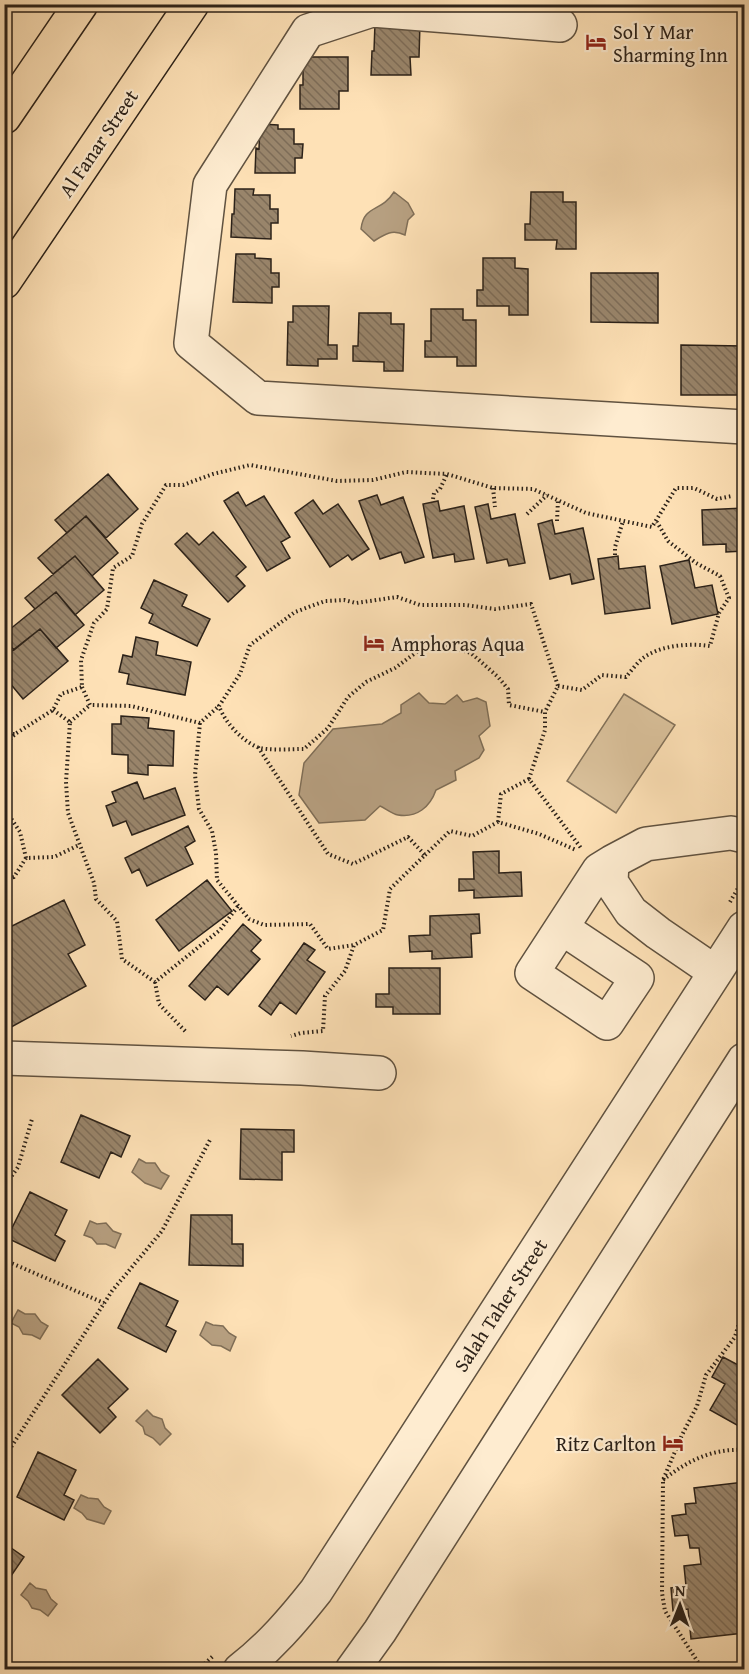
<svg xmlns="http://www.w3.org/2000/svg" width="749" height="1674" font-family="'Gentium Book Plus',serif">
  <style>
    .green { fill: #dac19b; stroke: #83725a; stroke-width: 1.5 }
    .water { fill: #b7a081; stroke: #7f6e57; stroke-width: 1.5 }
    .building { fill: url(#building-back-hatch); stroke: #2c2219; stroke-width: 1.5 }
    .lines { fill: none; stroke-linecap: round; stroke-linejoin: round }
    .minor-casing { stroke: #605240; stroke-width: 36 }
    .major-casing { stroke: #2c2219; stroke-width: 36 }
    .path { stroke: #2c2219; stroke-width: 4; stroke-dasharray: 1.5 3; stroke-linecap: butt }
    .minor { stroke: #feecd0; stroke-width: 33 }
    .major { stroke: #fee1b6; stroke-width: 33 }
    .labels { text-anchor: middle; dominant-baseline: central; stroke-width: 4.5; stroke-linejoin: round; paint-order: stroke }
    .poi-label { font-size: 20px; fill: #2c2219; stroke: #feecd0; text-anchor: start }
    .street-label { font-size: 20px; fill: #2c2219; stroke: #feecd0 }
  </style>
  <defs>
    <pattern id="building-back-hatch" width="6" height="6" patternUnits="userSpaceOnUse" patternTransform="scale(1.5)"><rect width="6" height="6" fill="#99856b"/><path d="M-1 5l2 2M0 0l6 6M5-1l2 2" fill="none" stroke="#7d6c57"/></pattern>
  </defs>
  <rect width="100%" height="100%" fill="#fee1b6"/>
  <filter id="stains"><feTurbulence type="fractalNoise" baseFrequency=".00333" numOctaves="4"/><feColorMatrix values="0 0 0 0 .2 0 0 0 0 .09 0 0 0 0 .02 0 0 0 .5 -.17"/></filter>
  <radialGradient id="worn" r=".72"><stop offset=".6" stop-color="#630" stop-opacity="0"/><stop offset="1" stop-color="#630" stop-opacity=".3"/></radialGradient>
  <!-- green -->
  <path class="green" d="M624 694 675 725 616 813 567 781Z"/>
  <!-- water -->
  <path class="water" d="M394 192 408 203 414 214 408 220 405 235C392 229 385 234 374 241L361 229C364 204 381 213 394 192Z
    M419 693 429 703 445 704 457 695 463 702 477 698 486 702 490 726 479 736 484 750 479 758 455 771 456 780 436 790C430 807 417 818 398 815 392 814 385 808 380 806L365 820 319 823 299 795 304 763 333 729 382 724 401 713V705Z
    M139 1159 146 1163H155L161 1172 169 1176 161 1189 145 1183 132 1172Z
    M90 1221 97 1224 106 1223 113 1231 121 1234 115 1248 106 1244H97L92 1238 84 1235Z
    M18 1310 25 1314H35L41 1322 48 1326 40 1339 32 1335 23 1334 19 1327 11 1323Z
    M206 1322 213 1325 223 1326 229 1333 236 1337 230 1351 221 1346 212 1345 200 1335Z
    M147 1410 153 1416 162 1419 165 1428 171 1434 160 1445 153 1438 145 1434 143 1427 136 1421Z
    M81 1495 88 1498 98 1499 104 1507 111 1511 104 1524 87 1519 82 1513 74 1508Z
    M30 1583 36 1588 46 1590 51 1599 57 1604 48 1616 40 1610 32 1608 28 1601 21 1595Z"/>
  <!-- building -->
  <path class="building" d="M375 23H420L419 57H410L411 75H371L372 51H374Z
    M303 57H348V91H339V109H300V85H303Z
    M260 124 278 125V129H294V144H303L302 158H295V173H255L256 148 259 149Z
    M235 189H254L253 195H270V209H278V223H271V239L231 237 232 214H234Z
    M531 192H563V202H576V249H556L557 240H525V224H530Z
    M236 254H255V258L271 259V273H279V287H272V303L233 302Z
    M483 258H515V268L528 269V315H509V306H477V290H483Z
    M591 273H658V323L591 322Z
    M293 306H329L328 345H337V359H318V366L287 365 288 322H293Z
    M431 309H463V320H476V366H457V357H425V341H431Z
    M359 313H391V324H404L403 371H384V362L353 361V346H358Z
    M681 345 744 346V395H681Z
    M739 449H744V479H739Z
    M108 474 138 509 106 538 86 516 67 533 55 520Z
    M238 492 246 506 264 496 290 537 281 542 290 558 267 571 224 501Z
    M377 495 381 505 403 497 424 557 405 563 401 552 380 559 359 501Z
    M313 500 323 514 338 504 369 549 352 560 348 555 330 567 295 513Z
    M438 501 440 511 464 506 474 559 455 562 454 554 433 558 423 504Z
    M488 504 491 519 515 514 525 563 509 566 507 559 487 563 475 507Z
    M744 508V551L726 552V544L703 545 702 510Z
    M86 516 118 553 92 576 75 556 53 574 38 558Z
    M552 520 555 534 583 528 594 579 572 584 570 574 550 579 538 524Z
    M213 532 246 567 236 576 245 586 228 602 175 544 187 533 199 545Z
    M75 556 104 590 75 615 56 592 35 609 25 598Z
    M618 556 619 569 645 566 650 608 605 614 598 559Z
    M689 560 695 588 712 585 718 614 672 624 660 566Z
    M154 580 187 595 182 606 210 619 197 646 149 623 153 614 141 608Z
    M56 592 84 625 56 648 40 629 14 650 4 639V634Z
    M40 629 68 661 23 699 4 676V657Z
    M136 637 158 642 156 655 191 662 185 695 127 684 129 674 119 672 123 655 132 657Z
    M121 716 149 718 148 728 174 731 173 766 148 765V775L128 773V755L112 754V724H121Z
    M137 782 144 799 175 788 185 815 132 835 126 821 113 826 106 806 116 802 112 792Z
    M188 826 195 841 185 847 193 864 147 886 139 869 132 873 125 858Z
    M499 851V873L521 872 522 896 474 898V890L459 891V879H474L473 852Z
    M207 880 232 911 179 951 156 920Z
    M64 900 85 945 68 954 86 986 4 1031V930Z
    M479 914 480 933 471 934 472 957 432 959V951L410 952 409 936 430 935V916Z
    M243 924 261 940 251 951 260 959 228 995 217 986 205 1000 189 986Z
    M304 943 315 950 307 960 325 972 296 1014 280 1002 271 1015 259 1006Z
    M389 968H440V1014H393V1007H376V994H389Z
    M81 1115 130 1136 121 1157 111 1152 99 1178 61 1162Z
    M241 1129 294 1130V1152H282V1180L240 1179Z
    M30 1192 67 1210 55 1235 65 1241 55 1261 7 1238Z
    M191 1215H232V1244H243V1266L189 1265Z
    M140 1283 178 1301 166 1326 176 1331 166 1352 118 1328Z
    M744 1352V1429L710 1410 725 1384 712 1377 723 1357 738 1365Z
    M98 1359 128 1389 108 1408 116 1417 100 1433 62 1395Z
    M38 1452 76 1470 64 1495 74 1500 64 1520 17 1497Z
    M744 1482V1633L691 1639 688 1609 673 1611 671 1588 686 1586 684 1566 701 1564 699 1548H690L688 1535 675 1536 672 1516 686 1514 685 1504 696 1503 694 1488Z
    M4 1543 24 1557 11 1576 4 1571Z"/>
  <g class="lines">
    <!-- minor casing -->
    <g class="minor-casing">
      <path id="minor" d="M560 25 372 10 308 31 210 185 191 343 258 398 744 427
        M562 928 637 978 607 1023 532 973 599 870 612 862
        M715 972 658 933 631 912 611 882 612 862 646 844 731 833 744 836
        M4 1058 302 1068 379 1073
        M240 1670C270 1647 293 1620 316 1591L744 928
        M352 1670 380 1631 744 1060"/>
    </g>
    <!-- major casing -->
    <g class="major-casing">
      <path id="major" d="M4 117 81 4
        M4 282 192 4"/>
    </g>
    <!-- path -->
    <path class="path" d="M493 488 495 507
      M433 499 434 493 440 489 447 474
      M527 514 547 495
      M557 521 558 500
      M615 555V547L623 521
      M558 686 582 690 602 675 626 677C631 671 637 663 643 658 661 645 689 643 710 646L719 613 729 598 720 576 696 563 668 541 657 522
      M82 687 90 705 131 706 200 723 219 706
      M53 710 70 722 66 782 68 813 94 883 96 899 117 921 122 959 155 982 220 930 238 906
      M70 722 90 705
      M200 723 195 775 199 809 212 831 216 853 217 880 249 919 264 925 310 924 328 949 354 945
      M4 734H15
      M4 746 15 734 53 710 61 694 82 687 81 660 94 623 107 609 113 568 132 556 142 524 166 485H183L213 474 250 465 337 481 373 480 406 472 447 474 493 488 533 489 586 513 652 527 676 488H694L717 499 732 496
      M258 747 328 854 353 864 408 837 425 855 390 889 383 930 354 945 345 971 325 996 323 1031 301 1033 291 1036
      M529 779 545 730V712L558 686 531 604 495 609 465 605H420L397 597 356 603 344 600 325 601 295 612 250 645 240 674 219 706C225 722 240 739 257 747 267 751 292 749 304 749L328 728 348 697 366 682 395 668 422 648 450 647 471 653 498 677 508 689 509 705 545 712
      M4 808 20 832 26 858 54 857 79 845
      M498 822 501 794 529 779 581 848
      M425 855 450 831 472 836 498 822 539 834 576 850
      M4 880 14 877 26 858
      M730 902 744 878
      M155 982 159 1004 187 1033
      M4 1187 18 1167 32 1119
      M4 1260 104 1303
      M4 1458 112 1291 162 1231 211 1138
      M663 1480C687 1461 713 1448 744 1450
      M198 1670 213 1656
      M703 1670 665 1611 662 1593 663 1480 682 1435 697 1406 706 1375 735 1337 744 1305"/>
    <!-- minor -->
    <use href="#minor" class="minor"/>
    <!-- major -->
    <use href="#major" class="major"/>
  </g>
  <!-- icons -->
  <defs>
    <g id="hotel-bare" transform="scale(1.62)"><path d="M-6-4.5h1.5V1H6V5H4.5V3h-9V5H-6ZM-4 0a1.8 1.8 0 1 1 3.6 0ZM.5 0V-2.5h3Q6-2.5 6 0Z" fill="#8f2418" stroke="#feecd0" stroke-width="2.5" paint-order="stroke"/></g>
  </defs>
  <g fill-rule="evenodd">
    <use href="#hotel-bare" x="596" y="42"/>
    <use href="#hotel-bare" x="374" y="643"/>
    <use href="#hotel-bare" x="673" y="1443"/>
  </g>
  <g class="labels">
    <!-- poi labels -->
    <g class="poi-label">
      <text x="613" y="31">Sol Y Mar<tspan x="613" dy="23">Sharming Inn</tspan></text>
      <text x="391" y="643">Amphoras Aqua</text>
      <text x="656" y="1443" text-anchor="end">Ritz Carlton</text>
    </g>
    <!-- street labels -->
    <g class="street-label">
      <text transform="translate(98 143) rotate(-56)">Al Fanar Street</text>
      <text transform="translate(500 1305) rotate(-57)">Salah Taher Street</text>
    </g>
  </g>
  <!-- margin -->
  <rect width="749" height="1674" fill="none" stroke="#fee1b6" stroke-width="24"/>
  <rect x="6" y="6" width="737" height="1662" fill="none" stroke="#2c2219" stroke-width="3"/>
  <rect x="12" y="12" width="725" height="1650" fill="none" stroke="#2c2219" stroke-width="1.5"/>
  <!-- north arrow -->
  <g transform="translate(680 1605) rotate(1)" stroke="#feecd0" stroke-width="4.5" paint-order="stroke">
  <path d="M0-4.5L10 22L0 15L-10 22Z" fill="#2c2219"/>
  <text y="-9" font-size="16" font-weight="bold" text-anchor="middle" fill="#2c2219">N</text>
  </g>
  <rect width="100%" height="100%" filter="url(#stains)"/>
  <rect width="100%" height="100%" fill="url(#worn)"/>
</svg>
